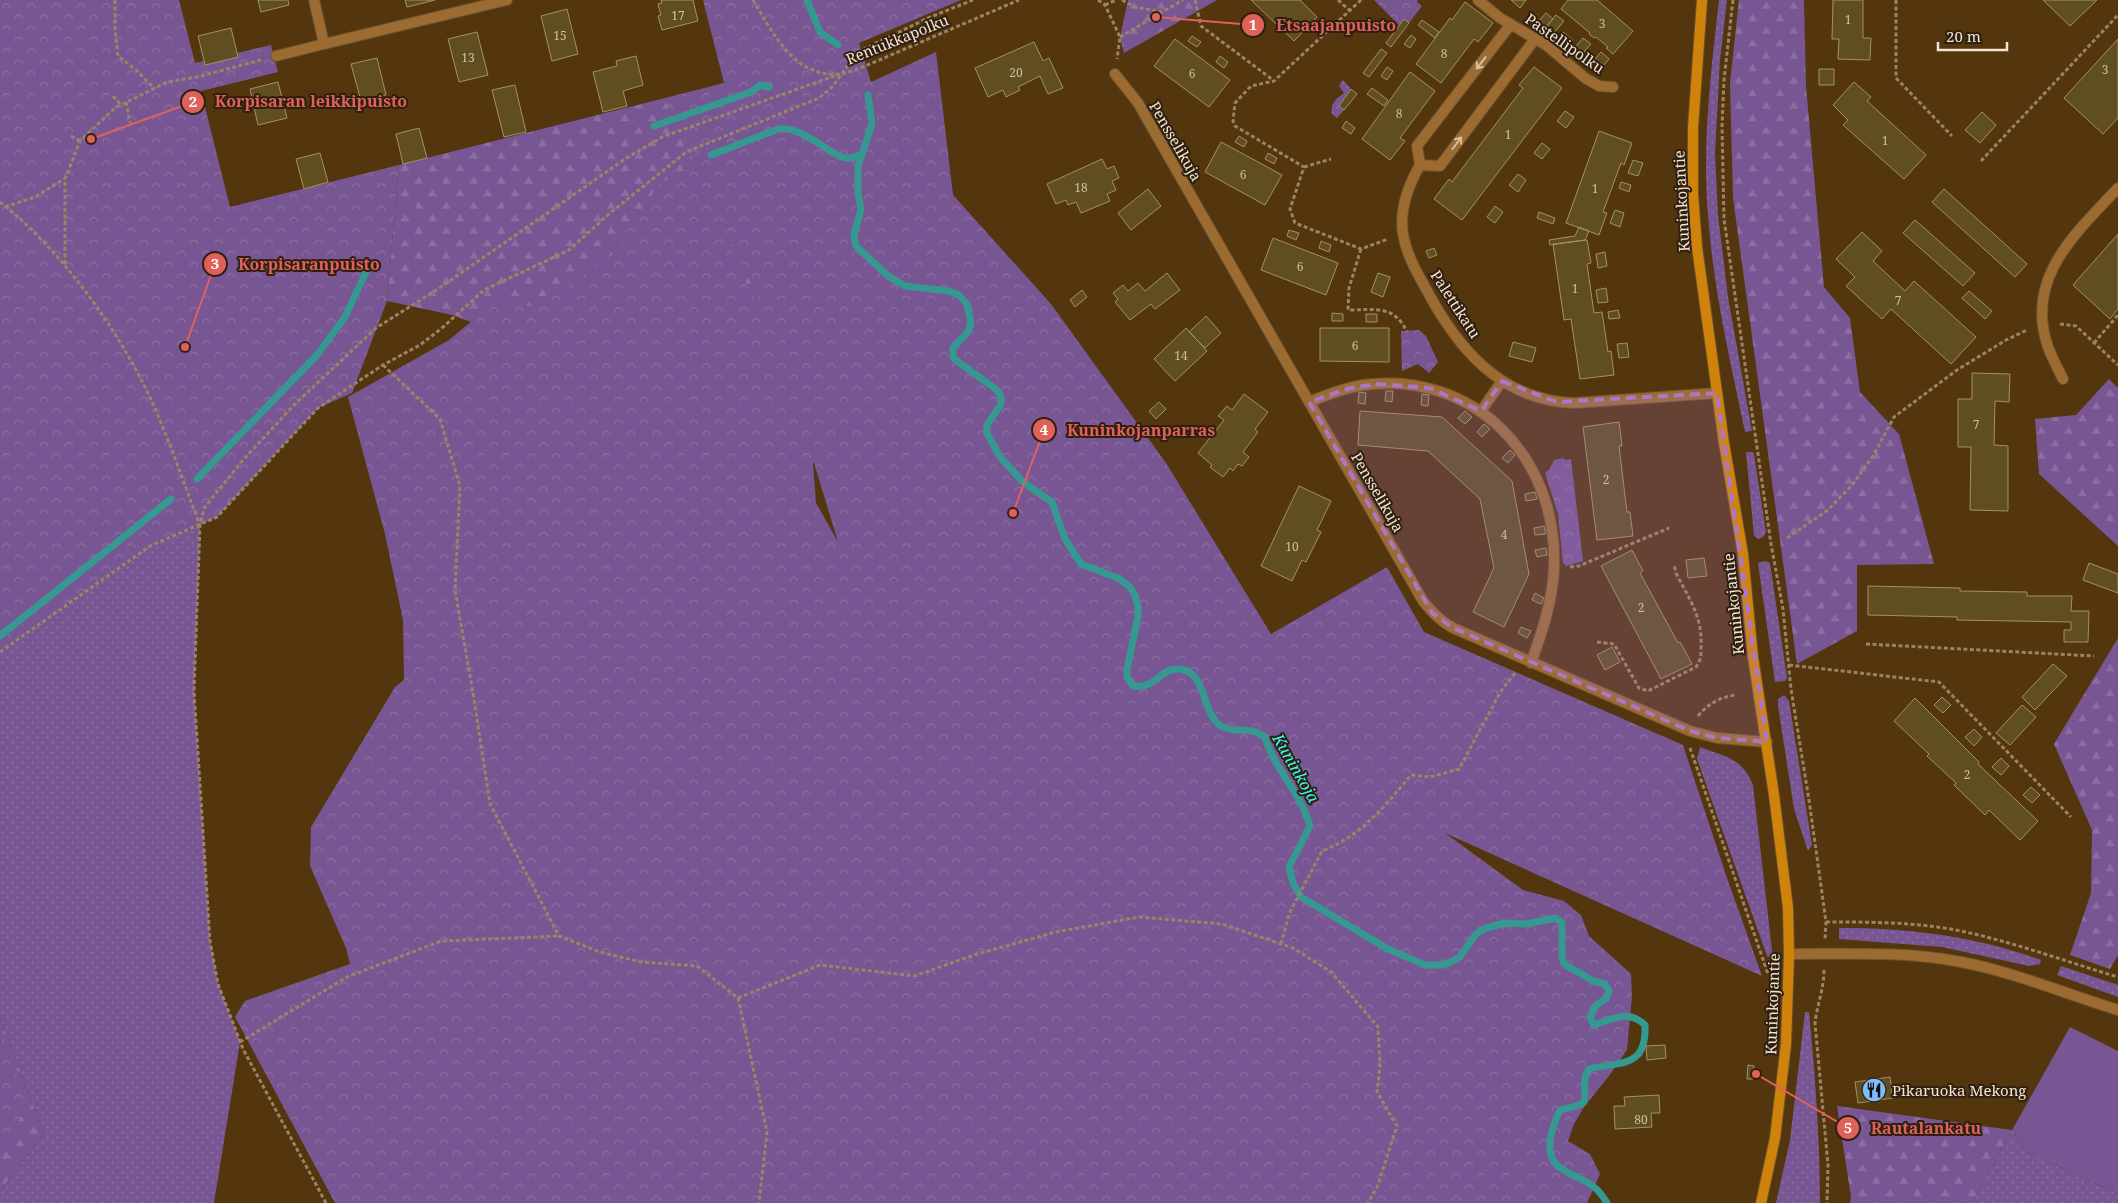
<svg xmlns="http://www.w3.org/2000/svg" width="2118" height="1203" font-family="'Noto Serif',serif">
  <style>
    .grass { fill: url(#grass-dots) }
    .forest { fill: url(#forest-firs) }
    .park { fill: url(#park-crowns); fill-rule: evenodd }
    .pitch { fill: #785693 }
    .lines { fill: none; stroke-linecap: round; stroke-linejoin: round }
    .stream { stroke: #359992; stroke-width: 7 }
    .building { fill: #604e21; stroke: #a49163 }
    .lane-casing { stroke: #6d512d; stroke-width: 12 }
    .street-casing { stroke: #6d512d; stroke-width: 12 }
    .secondary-casing { stroke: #6d512d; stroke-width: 12 }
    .path { stroke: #9c8365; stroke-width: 3; stroke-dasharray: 4 2.5; stroke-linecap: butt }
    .lane { stroke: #9b6b31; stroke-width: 10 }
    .street { stroke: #9b6b31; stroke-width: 10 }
    .secondary { stroke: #cf830b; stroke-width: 10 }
    .oneway { stroke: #dbc0a0 }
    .marked { fill: #ad76c6; fill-opacity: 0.2; stroke: #ad76c6; stroke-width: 4; stroke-dasharray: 10 6; stroke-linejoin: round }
    .labels { text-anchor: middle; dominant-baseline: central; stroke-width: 4; stroke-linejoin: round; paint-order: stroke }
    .number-label { font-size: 12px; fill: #d1bea4 }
    .street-label { font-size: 15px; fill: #f7e4d0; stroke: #2e2011 }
    .poi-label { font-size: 15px; fill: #f7e4d0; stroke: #2e2011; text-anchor: start }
    .water-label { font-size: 16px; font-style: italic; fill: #36fbef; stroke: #2e2011 }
    .leader { fill: none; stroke: #e0605a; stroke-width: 2 }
    .callout-dot { fill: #e0605a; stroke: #2e2011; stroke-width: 2 }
    .mark-label { font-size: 15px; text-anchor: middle; font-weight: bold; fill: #fff }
    .callout-label { font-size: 16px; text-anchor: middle; font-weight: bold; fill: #e0605a; stroke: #2e2011; stroke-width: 4; stroke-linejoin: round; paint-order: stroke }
  </style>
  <defs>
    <pattern id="grass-dots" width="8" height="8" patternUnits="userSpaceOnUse" patternTransform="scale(1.25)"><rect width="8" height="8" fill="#785693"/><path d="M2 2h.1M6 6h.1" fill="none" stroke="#8c6ea1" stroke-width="1.8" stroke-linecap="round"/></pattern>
    <pattern id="forest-firs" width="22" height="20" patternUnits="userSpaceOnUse" patternTransform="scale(1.25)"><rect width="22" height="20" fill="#785693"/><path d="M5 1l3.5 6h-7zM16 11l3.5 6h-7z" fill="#8c6ea1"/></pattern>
    <pattern id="park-crowns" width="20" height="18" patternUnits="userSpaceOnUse" patternTransform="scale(1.25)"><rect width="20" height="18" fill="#785693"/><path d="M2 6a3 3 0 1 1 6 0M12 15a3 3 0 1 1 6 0" fill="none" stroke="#8c6ea1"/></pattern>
  </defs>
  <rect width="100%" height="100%" fill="#53350e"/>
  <!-- grass -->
  <path class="grass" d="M1719 0H1727L1720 60 1715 153 1718 215 1728 297 1752 431 1745 432C1730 360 1713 288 1708 215 1702 144 1711 71 1719 0Z
    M1343 80 1351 89 1339 106 1344 110 1337 118 1332 114C1330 103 1336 99 1344 93L1339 86Z
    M1746 452H1752L1754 454 1766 532 1764 536 1759 539 1754 536Z
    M200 525 194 692 210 941 218 984 240 1042 214 1203H0V1191L44 1133 0 1018V653L150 546Z
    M1766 561 1770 563 1787 678 1785 681 1775 682 1758 563Z
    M1784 695 1789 701 1812 845 1808 851 1794 809 1778 706V699Z
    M1700 747C1725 757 1742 757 1753 785L1773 959 1767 956 1697 759Z
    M1839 928C1910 928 1974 936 2041 960L2040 964 2029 966 1942 947 1839 939Z
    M2061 966 2118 985V997L2057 975Z
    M1805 1012H1809C1815 1075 1820 1139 1820 1203H1776L1790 1140Z
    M2012 1130 2025 1151 2118 1194V1203H1972Z"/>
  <!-- forest -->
  <path class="forest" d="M1128 0H1217L1124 53 1120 37Z
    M1739 0H1804L1806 86 1824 287 1850 318 1860 392 1899 434 1934 564 1857 565V631L1797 664 1733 198 1730 83Z
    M665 98 788 360 808 446 452 315 387 301 399 165Z
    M2109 379 2118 388V546L2039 474 2035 419 2076 415Z
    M2118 638V955L2110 969 2070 955 2091 893 2092 830 2054 744Z
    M0 1018 44 1133 0 1191Z
    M1837 1106 2012 1130 1972 1203H1850L1851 1197Z"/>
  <!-- park -->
  <path class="park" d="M0 0H179L195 63 271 45 278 72 201 91 230 207 399 165 387 301 352 393 318 408 217 517 150 546 0 653Z
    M703 0H961L859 43 871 82 936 52 953 195 1051 304 1098 369 1166 463 1271 634 1387 567 1424 632 1683 745 1727 878 1762 976 1445 833 1523 890 1564 901 1581 915 1589 936 1631 974 1632 996 1627 1050 1609 1076 1584 1107 1574 1124 1568 1141 1590 1154 1600 1174 1587 1203H335L235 1017 245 1001 350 964 346 948 310 866 311 827 395 687 404 680 403 620 385 534 348 397 449 340 495 302 538 307 613 254 659 184 695 165 665 98 724 83ZM715 208 784 353 736 263ZM813 463H814L838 542 816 503Z
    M1374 0H1418L1417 2 1422 6 1409 23 1404 19 1399 25Z
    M1419 330 1426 336 1438 362 1429 373 1418 364 1402 371 1401 331Z
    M1564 458 1565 460 1571 459 1583 561 1566 566 1563 563 1558 514 1545 473 1549 470 1554 460Z
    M0 1026 28 1104 0 1154Z"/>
  <!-- pitch -->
  <path class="pitch" d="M2070 1027 2118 1051V1194L2025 1151 2012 1130Z"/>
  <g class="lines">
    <!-- stream -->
    <path class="stream" d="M807 0 820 32 838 45
      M868 95 872 124 858 166V192L861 210 854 234 856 246 888 276 905 286 949 291 959 295 967 304 971 324 967 333 953 348V358L997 390 1001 397V404L987 425V433L1000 457 1023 482 1052 502 1065 539 1081 564 1118 578 1130 587 1135 595 1138 607V616L1127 670V677L1133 686C1156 690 1159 668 1179 669 1205 670 1202 708 1217 723 1227 732 1239 729 1251 731 1256 731 1261 735 1265 737 1274 769 1301 793 1310 826L1289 867 1293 883 1301 897 1386 948 1425 965H1444L1459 958 1476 934 1486 928 1505 923 1526 924 1556 918 1562 923V957L1564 964 1593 981 1605 984 1609 991 1606 999 1596 1005 1590 1017 1594 1025C1613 1019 1628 1009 1645 1025 1647 1070 1618 1061 1589 1069 1581 1080 1587 1090 1584 1102 1576 1108 1569 1107 1560 1110 1553 1125 1542 1153 1558 1166 1577 1181 1593 1178 1607 1203
      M654 126 751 92 760 85 769 87
      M711 155 778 129C806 125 833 161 850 158 854 158 858 155 861 154
      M197 479 317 355 345 317 367 270
      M0 636 171 499"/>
  </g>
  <!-- building -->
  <path class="building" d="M258 0H288L289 5 261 12Z
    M405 0H435L407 7Z
    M661 0H693L698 21 662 30 658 16 661 15 658 4 662 3Z
    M1251 0H1300L1317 17 1294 41Z
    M1511 0H1526L1520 8Z
    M1568 0H1597L1633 31 1613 54 1606 48 1608 47 1596 37 1594 38 1589 34 1590 33 1561 9Z
    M1833 0H1863V38H1871L1870 60 1838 59 1839 39H1832Z
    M2043 0H2097L2070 26Z
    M1465 2 1493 23 1478 42 1474 39 1441 83 1416 64 1450 18 1452 20Z
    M567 9 578 54 552 61 541 16Z
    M1546 13 1553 19 1544 29 1537 23Z
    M1556 15 1564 21 1553 34 1545 28Z
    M1404 19 1409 23 1391 47 1386 43Z
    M1422 20 1439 32 1435 38 1418 25Z
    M231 28 238 57 205 65 198 36Z
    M477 32 488 75 459 82 448 39Z
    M1563 32 1573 40 1566 48 1557 40Z
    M1411 35 1416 39 1410 48 1404 44Z
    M1192 36 1201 42 1197 47 1188 41Z
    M1583 38 1591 44 1579 57 1572 51Z
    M1175 39 1230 80 1209 107 1154 66Z
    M2118 39V118L2103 134 2064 98Z
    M1034 42 1043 61 1049 58 1063 88 1048 94 1040 76 1018 87 1020 90 1006 97 1003 90 988 97 975 68Z
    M1381 49 1387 53 1369 77 1363 73Z
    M1585 51 1591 55 1584 64 1578 59Z
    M1601 52 1609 59 1597 73 1589 66Z
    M636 56 643 85 623 91 627 106 603 112 593 72 617 66 616 61Z
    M1220 56 1228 62 1224 68 1216 62Z
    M377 58 386 95 361 101 351 64Z
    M1387 67 1393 71 1387 80 1381 76Z
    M1534 67 1562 88 1462 220 1434 199 1449 179 1452 182 1523 88 1519 85Z
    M1819 69H1834V85H1819Z
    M1410 72 1435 91 1400 138 1405 141 1390 160 1362 139Z
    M278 82 287 118 258 125 250 89Z
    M1854 82 1871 97 1867 101 1926 155 1904 179 1843 125 1848 120 1833 105Z
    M515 85 526 132 504 137 492 90Z
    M1372 88 1388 100 1384 106 1367 94Z
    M1351 89 1357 94 1344 110 1339 106Z
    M1565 111 1574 117 1566 128 1557 121Z
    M1982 112 1996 125 1980 143 1965 130Z
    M1346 121 1355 128 1351 134 1342 128Z
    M419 128 427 158 403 164 396 134Z
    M1599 131 1632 143 1624 165 1621 163 1603 212 1607 213 1599 235 1566 223Z
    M1239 136 1247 141 1244 147 1235 142Z
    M1221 142 1282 175 1265 205 1205 172Z
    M1542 143 1550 149 1542 159 1534 153Z
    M320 153 328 182 304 189 296 159Z
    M1268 153 1277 158 1274 164 1265 159Z
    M1102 159 1107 169 1114 166 1119 178 1112 181 1116 190 1107 194 1110 201 1081 213 1076 202 1068 205 1066 200 1056 204 1047 184Z
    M1633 160 1643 163 1638 176 1628 173Z
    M1518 174 1526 180 1518 192 1509 185Z
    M1621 182 1631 185 1629 192 1619 188Z
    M1148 189 1161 206 1131 230 1118 213Z
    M1944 189 2027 264 2015 277 1932 202Z
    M1495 206 1503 212 1495 223 1487 217Z
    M1615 210 1624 213 1620 227 1610 223Z
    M1539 212 1555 218 1553 224 1537 218Z
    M1915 220 1975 273 1963 286 1903 233Z
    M1579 227 1589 231 1585 240 1550 245 1549 240 1575 236Z
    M1289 230 1299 233 1296 240 1287 236Z
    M1862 232 1882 251 1873 261 1905 291 1914 281 1976 337 1951 364 1891 309 1882 319 1846 286 1855 277 1836 259Z
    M2118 234V309L2110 319 2073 285Z
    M1273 238 1338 263 1326 295 1261 270Z
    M1587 240 1591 263 1587 264 1594 313 1602 312 1608 352 1611 351 1614 375 1580 379 1571 319 1564 320 1553 244Z
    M1321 241 1331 245 1329 252 1319 248Z
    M1434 248 1437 255 1429 258 1426 251Z
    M1605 252 1607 266 1598 268 1596 254Z
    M1167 273 1180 290 1155 309 1151 304 1130 320 1115 302 1118 299 1113 293 1123 285 1128 291 1138 283 1145 291Z
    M1378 273 1390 277 1383 297 1371 292Z
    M1606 288 1608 302 1598 303 1596 290Z
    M1082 290 1087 297 1075 307 1070 300Z
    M1969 291 1992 311 1985 319 1962 298Z
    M1618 310 1620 318 1609 319 1608 312Z
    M1332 313 1343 314V321H1332Z
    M1366 314H1377V322H1366Z
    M1206 316 1221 333 1205 348 1189 332Z
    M1186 328 1207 351 1175 381 1154 359Z
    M1320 328H1389V362L1320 361Z
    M1513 342 1536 348 1532 362 1509 356Z
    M1627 343 1629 357 1619 358 1617 344Z
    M1972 373 2010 374 2009 402 1995 401 1994 445 2008 446V511L1970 510 1971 447H1958V399H1972Z
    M1386 391H1393L1392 402 1385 401Z
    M1359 392 1366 393 1365 404 1358 403Z
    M1244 394 1268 412 1255 429 1258 432 1243 452 1249 457 1242 466 1238 464 1233 471 1230 468 1223 477 1210 467 1212 465 1198 453 1224 420 1218 416 1227 406 1232 410Z
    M1422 394 1429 395 1428 406 1421 405Z
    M1159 402 1166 409 1156 419 1149 411Z
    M1360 411 1442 417 1512 481 1529 574 1504 627 1473 612 1494 568 1480 499 1428 451 1358 445Z
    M1465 411 1472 417 1465 424 1458 418Z
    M1619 422 1622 446H1619L1627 512H1630L1633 536 1597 540 1583 427Z
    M1484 424 1490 429 1482 437 1477 432Z
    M1510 450 1515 455 1508 463 1502 458Z
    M1299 486 1331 501 1317 530 1321 532 1306 562 1302 560 1292 581 1261 566Z
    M1535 492 1537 499 1526 501 1525 494Z
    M1544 526 1546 534 1535 535 1534 528Z
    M1546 548 1547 555 1537 557 1535 550Z
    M1632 550 1643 571 1640 573 1678 643 1680 642 1692 664 1661 679 1601 566Z
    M1704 558 1707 576 1688 578 1686 560Z
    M2089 563 2118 574V593L2083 580Z
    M1868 586 1960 588V591L2027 592V596H2072L2071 611H2089L2088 642H2064V630H2071V622L1957 620V617L1868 615Z
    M1535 593 1544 598 1541 604 1532 600Z
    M1521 627 1531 631 1527 638 1518 633Z
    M1612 647 1620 662 1605 670 1597 655Z
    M2053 664 2067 676 2035 710 2022 697Z
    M1942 697 1951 705 1943 713 1934 705Z
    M1915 698 1979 762 1978 764 2038 821 2020 840 1989 810 1985 815 1954 785 1956 783 1927 756 1929 754 1894 721Z
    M2022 705 2036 717 2010 745 1996 733Z
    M1974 729 1982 737 1974 746 1965 737Z
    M2001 758 2009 766 2001 775 1992 767Z
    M2031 787 2040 795 2032 803 2023 795Z
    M1665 1045 1666 1058 1647 1060 1646 1046Z
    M1748 1065 1754 1066 1753 1079H1747Z
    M1890 1077 1893 1098 1858 1103 1855 1082Z
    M1659 1095 1660 1113H1651L1652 1127 1615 1129 1614 1106H1625L1624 1097Z"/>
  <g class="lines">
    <!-- lane casing -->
    <g class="lane-casing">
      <path id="lane" d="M276 56 324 44"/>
    </g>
    <!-- street casing -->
    <g class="street-casing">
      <path id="street" d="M314 0 324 44 507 0
        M1478 0 1500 18 1546 45 1585 78 1599 86 1613 87
        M1511 24 1417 146 1420 165C1408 186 1399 209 1403 234 1406 253 1416 271 1425 287 1457 348 1500 400 1574 403L1717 393
        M1115 74 1138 103 1423 601C1432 612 1440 621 1453 628L1690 731 1717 738 1767 742
        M1420 165 1440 166 1535 39
        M2063 379C2058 369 2052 358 2048 347 2024 278 2076 233 2118 188
        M1309 402C1326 395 1344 388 1363 385 1475 370 1558 458 1554 567 1553 600 1542 632 1531 663
        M1481 411 1502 381
        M1789 954C1846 954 1905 951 1961 962 2014 972 2066 994 2118 1010"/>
    </g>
    <!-- secondary casing -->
    <g class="secondary-casing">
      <path id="secondary" d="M1702 0 1693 128V195L1697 247 1724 443 1743 554 1753 657 1774 795 1788 908 1789 954 1786 1044 1775 1138 1761 1203"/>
    </g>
    <!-- path -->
    <path class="path" d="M115 0V30L118 56 136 70 155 89
      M753 0C772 32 795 79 841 74 848 73 856 69 863 67L1019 0
      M1098 0 1105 5 1120 37 1117 59
      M1122 0 1135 7 1162 12
      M1195 0 1201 26 1273 80
      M1338 0 1349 10
      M1361 0 1274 81 1251 86 1235 103 1233 121 1235 126 1304 167 1290 209 1295 223 1361 249 1388 239
      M1733 0 1724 80 1722 126 1724 219 1771 544 1783 609 1791 689 1809 800 1826 922 1825 939
      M1896 0V78L1952 136
      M1105 5 1116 0
      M1120 37 1183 0
      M113 96 121 105
      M126 102 130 123
      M71 136 80 141
      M1981 161 2118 15
      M1304 167 1331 159
      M0 202C63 251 125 338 156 411 172 448 185 487 200 525
      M5 207 35 197 64 179
      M1361 249 1349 288 1348 310C1374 310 1394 304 1407 332
      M65 264V179L80 141 115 108 167 82 197 77 261 60
      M2060 324 2076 326 2118 365
      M2094 343 2118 315
      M383 365 440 419 460 486 455 590 474 699 490 804 559 936 600 952 641 962 697 966 738 998 767 1132 759 1203
      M1787 538 1828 510 1853 484 1873 456 1894 417 1957 370 2006 340 2027 330
      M1570 567 1579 566 1669 528
      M1597 642 1614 644 1639 688 1648 691 1696 667C1701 660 1701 656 1701 648 1703 617 1689 599 1676 573L1674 564
      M1866 644 2094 656
      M0 652 150 546 217 517 318 408 383 365 420 345 442 328 484 290 569 250 609 214 686 152 819 98 832 87 858 52 928 18 973 0
      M1789 665 1939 682 2071 817
      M1698 716C1709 703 1719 698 1735 695
      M1690 748 1768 974
      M1826 922C1870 922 1913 922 1956 930 2011 941 2064 961 2118 977
      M1281 944 1289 914 1322 851C1360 837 1385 806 1411 775L1430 777 1459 769 1501 691 1515 673
      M1824 970C1824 989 1817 1005 1815 1023L1828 1165 1827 1203
      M738 998 820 965 914 976 977 954 1056 932 1139 917 1222 924 1293 948 1331 972 1378 1027 1380 1066 1377 1092 1397 1126 1378 1185 1368 1203
      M240 1042 347 977 441 941 559 936
      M326 1203 243 1049 218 984 210 941 194 691 200 525 204 508 243 460 296 403 376 328 438 289 625 159 662 137 840 74"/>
    <!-- lane -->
    <use href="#lane" class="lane"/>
    <!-- street -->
    <use href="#street" class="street"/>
    <!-- secondary -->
    <use href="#secondary" class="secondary"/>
  </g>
  <!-- one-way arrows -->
  <defs><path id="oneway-shaft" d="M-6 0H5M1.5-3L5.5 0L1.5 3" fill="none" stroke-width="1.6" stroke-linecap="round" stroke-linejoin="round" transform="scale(1.25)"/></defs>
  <g class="oneway">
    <use href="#oneway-shaft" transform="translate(1481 63) rotate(128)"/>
    <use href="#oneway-shaft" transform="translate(1457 143) rotate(-53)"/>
  </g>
  <!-- marked area -->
  <path class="marked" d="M1502 381 1557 402 1717 393 1767 742 1717 738 1690 731 1453 628 1432 613 1309 402 1350 388 1378 384 1430 388 1481 411Z"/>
  <!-- icons -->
  <defs>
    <g id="restaurant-disc" transform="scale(1.25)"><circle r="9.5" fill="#7fbdfa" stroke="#2e2011"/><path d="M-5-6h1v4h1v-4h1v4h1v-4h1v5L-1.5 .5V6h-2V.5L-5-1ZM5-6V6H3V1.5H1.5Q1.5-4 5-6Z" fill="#111"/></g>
  </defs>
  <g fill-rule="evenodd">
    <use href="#restaurant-disc" x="1874" y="1090"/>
  </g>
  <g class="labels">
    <!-- number labels -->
    <g class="number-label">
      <text x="678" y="15">17</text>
      <text x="1848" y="19">1</text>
      <text x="1602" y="23">3</text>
      <text x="560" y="35">15</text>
      <text x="1444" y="53">8</text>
      <text x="468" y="57">13</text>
      <text x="2105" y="69">3</text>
      <text x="1016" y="72">20</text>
      <text x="1192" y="73">6</text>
      <text x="1399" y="113">8</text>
      <text x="1508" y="134">1</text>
      <text x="1885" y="140">1</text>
      <text x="1243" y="174">6</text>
      <text x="1081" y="187">18</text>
      <text x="1595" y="188">1</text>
      <text x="1300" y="266">6</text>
      <text x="1575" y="288">1</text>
      <text x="1898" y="300">7</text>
      <text x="1355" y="345">6</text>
      <text x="1181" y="355">14</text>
      <text x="1976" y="424">7</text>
      <text x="1606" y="479">2</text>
      <text x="1504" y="534">4</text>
      <text x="1292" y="546">10</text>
      <text x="1641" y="607">2</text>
      <text x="1967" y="774">2</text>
      <text x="1641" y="1119">80</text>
    </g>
    <!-- street labels -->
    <g class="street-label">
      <text transform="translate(897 39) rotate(-22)">Rentukkapolku</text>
      <text transform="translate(1565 43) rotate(35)">Pastellipolku</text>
      <text transform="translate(1176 141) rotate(60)">Pensselikuja</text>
      <text transform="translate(1681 201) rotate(-93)">Kuninkojantie</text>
      <text transform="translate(1456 304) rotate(57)">Palettikatu</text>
      <text transform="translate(1378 492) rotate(60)">Pensselikuja</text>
      <text transform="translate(1733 604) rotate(-96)">Kuninkojantie</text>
      <text transform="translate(1772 1004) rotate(-88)">Kuninkojantie</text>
    </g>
    <!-- poi labels -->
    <g class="poi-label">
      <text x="1892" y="1090">Pikaruoka Mekong</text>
    </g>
    <!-- water labels -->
    <g class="water-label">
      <text transform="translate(1296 768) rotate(60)">Kuninkoja</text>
    </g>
  </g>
  <!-- callouts -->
  <path class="leader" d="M1156 17L1253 25M91 139L193 102M185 347L215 264M1013 513L1044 430M1756 1074L1848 1128"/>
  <g class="callout-dot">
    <circle cx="1156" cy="17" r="5"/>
    <circle cx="91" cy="139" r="5"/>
    <circle cx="185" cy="347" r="5"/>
    <circle cx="1013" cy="513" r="5"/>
    <circle cx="1756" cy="1074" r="5"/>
    <circle cx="1253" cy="25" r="12"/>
    <circle cx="193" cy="102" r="12"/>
    <circle cx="215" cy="264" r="12"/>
    <circle cx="1044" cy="430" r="12"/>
    <circle cx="1848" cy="1128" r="12"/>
  </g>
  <g class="mark-label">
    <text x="1253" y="30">1</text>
    <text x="193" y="107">2</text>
    <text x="215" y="269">3</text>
    <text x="1044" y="435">4</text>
    <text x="1848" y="1133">5</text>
  </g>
  <g class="callout-label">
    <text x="1336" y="31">Etsaajanpuisto</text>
    <text x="311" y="107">Korpisaran leikkipuisto</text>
    <text x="309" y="270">Korpisaranpuisto</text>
    <text x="1141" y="436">Kuninkojanparras</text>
    <text x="1926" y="1134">Rautalankatu</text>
  </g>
  <!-- scale -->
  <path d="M1938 42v8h69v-8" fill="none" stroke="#f7e4d0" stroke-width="2.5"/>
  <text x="1946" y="42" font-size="15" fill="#f7e4d0" stroke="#2e2011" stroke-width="4" paint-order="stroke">20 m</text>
</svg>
